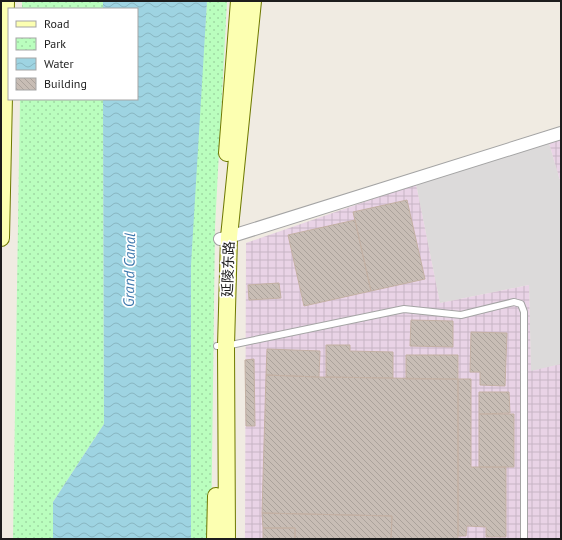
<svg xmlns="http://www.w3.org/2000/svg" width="562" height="540" font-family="'PT Sans','Noto Sans SC',sans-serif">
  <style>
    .residential { fill: #dcdada }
    .industrial { fill: url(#industrial-grid) }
    .park { fill: url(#park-dots) }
    .water { fill: url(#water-waves) }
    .building { fill: url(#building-back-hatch); stroke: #c3b0a3 }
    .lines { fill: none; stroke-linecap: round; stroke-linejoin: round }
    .lane-casing { stroke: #a4a4a4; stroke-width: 8 }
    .street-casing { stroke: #a4a4a4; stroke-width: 14 }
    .secondary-casing { stroke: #6e7900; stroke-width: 18 }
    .lane { stroke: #fff; stroke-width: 6 }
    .street { stroke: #fff; stroke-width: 12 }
    .secondary { stroke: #fcffb1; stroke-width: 16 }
    .labels { text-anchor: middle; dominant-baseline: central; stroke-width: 3.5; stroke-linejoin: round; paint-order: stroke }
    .street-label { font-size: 14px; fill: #1d1d1d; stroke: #fff }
    .water-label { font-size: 15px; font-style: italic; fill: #3f79ae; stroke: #fff }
  </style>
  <defs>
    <pattern id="industrial-grid" width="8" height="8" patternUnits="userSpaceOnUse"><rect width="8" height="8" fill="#e9d3e6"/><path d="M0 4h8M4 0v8" fill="none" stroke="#c7b5c5"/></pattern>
    <pattern id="park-dots" width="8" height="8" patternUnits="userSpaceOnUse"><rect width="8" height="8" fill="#bafebe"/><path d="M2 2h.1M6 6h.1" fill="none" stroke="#9fd9a3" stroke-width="1.8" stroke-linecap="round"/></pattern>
    <pattern id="water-waves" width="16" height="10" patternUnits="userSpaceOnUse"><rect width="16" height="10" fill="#9ed4e2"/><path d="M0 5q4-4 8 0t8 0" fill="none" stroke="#88b6c1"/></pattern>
    <pattern id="building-back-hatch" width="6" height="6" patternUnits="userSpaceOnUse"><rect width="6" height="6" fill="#c8bdb5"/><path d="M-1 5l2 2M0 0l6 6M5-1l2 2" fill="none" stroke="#aba29b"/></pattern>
  </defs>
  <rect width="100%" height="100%" fill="#f0ebe2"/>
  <!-- residential -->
  <path class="residential" d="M549 143 561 184V364L531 372 529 285 440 303 416 184Z"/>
  <!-- industrial -->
  <path class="industrial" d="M561 138V184L549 143Z
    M416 184 440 303 529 285 531 371 561 364V539H245L246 243Z"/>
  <!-- park -->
  <path class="park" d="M22 1H103V9H22Z
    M207 1H227L215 227 211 539H190L191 403 188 262Z
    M20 99H103L104 424 53 502V539H13Z"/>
  <!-- water -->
  <path class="water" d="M103 1H207L191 265V539H53V502L104 424 103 99H137V9H103Z"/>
  <!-- building -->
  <path class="building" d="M407 200 425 279 371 291 353 212Z
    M355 220 371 291 304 306 288 235Z
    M279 283 281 298 249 300 248 285Z
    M411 320 453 321V347L410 346Z
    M471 332 507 333 505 386 480 385V372H470Z
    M326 345H350V351L393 352V378L326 377Z
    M267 349 320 351 319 377 266 375Z
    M406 355H458V379H406Z
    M254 359 255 426H246L245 360Z
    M266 375 319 377 458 379V539H391L392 516 262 513Z
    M458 379H471V467H506V537H486V527L467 526 466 536H458Z
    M479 392H509L510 413 479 414Z
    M479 414H514V467H479Z
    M262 513 392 516 391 539H295V528H263Z
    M263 528H295V539H263Z"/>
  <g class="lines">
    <!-- lane casing -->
    <g class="lane-casing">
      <path id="lane" d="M217 346H226L404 309 461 315 514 302 521 304 524 312V539"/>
    </g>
    <!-- street casing -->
    <g class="street-casing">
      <path id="street" d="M220 239 229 237 561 133"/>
    </g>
    <!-- secondary casing -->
    <g class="secondary-casing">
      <path id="secondary" d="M227 153 239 1
        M1 238 6 1
        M215 539 216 496
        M227 539 226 346 229 237 253 1"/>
    </g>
    <!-- lane -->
    <use href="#lane" class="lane"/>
    <!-- street -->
    <use href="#street" class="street"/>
    <!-- secondary -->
    <use href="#secondary" class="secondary"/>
  </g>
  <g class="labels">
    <!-- street labels -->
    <g class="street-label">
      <text transform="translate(228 269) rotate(-88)">延陵东路</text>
    </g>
    <!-- water labels -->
    <g class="water-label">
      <text transform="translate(129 270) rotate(-89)">Grand Canal</text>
    </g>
  </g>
  <!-- border -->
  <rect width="562" height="540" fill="none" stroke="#1d1d1d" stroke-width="4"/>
  <!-- legend -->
  <rect x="8" y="8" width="130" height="92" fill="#ffffff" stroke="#a5a5a5"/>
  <rect x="16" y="21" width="20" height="6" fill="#fcffb1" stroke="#a5a5a5"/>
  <text x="44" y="28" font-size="12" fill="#1d1d1d">Road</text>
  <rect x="16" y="38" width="20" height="12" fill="url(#park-dots)" stroke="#a5a5a5"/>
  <text x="44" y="48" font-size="12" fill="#1d1d1d">Park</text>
  <rect x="16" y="58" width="20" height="12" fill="url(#water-waves)" stroke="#a5a5a5"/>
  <text x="44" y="68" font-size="12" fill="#1d1d1d">Water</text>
  <rect x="16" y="78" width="20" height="12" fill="url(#building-back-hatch)" stroke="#a5a5a5"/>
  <text x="44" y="88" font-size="12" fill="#1d1d1d">Building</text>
</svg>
